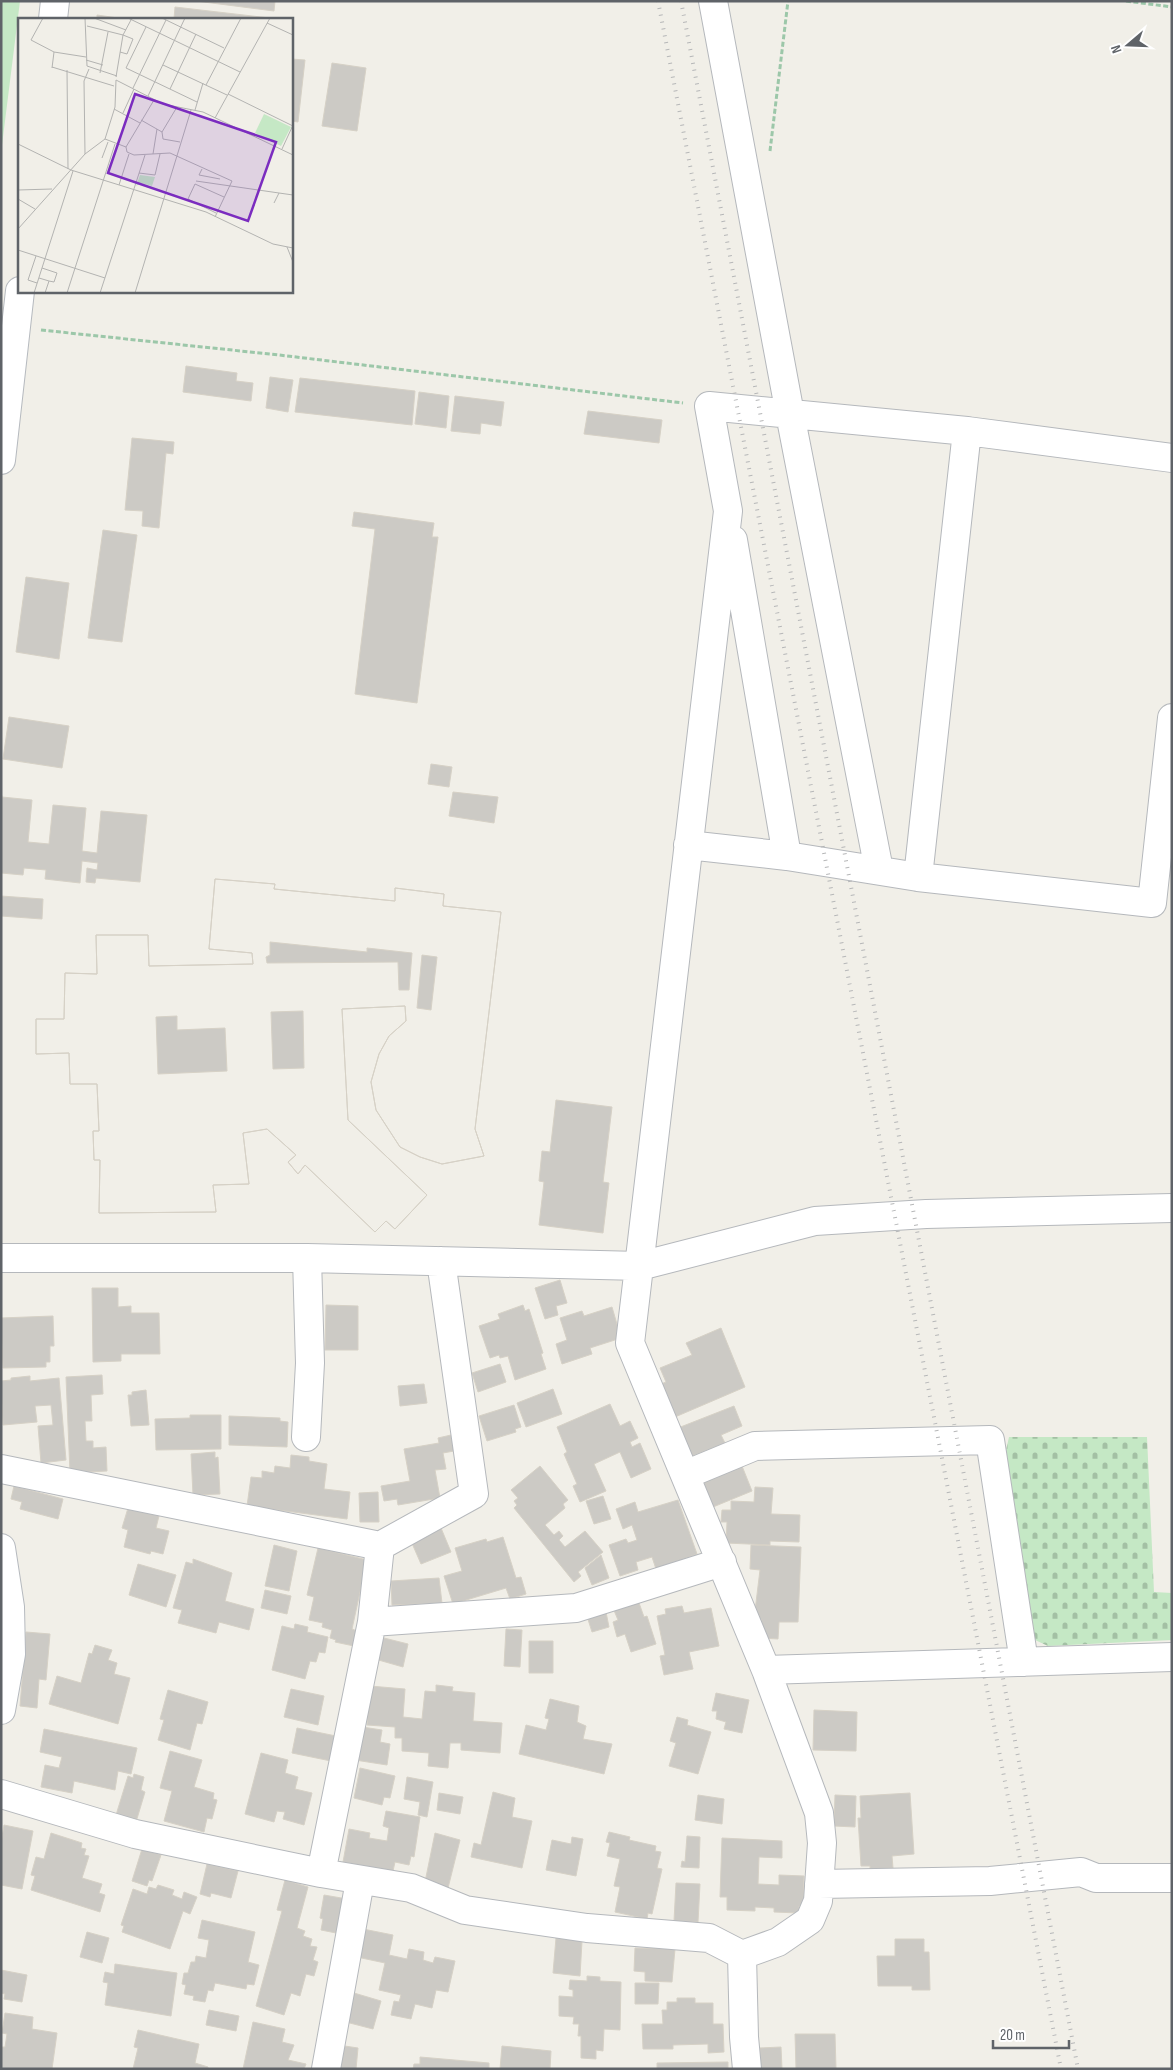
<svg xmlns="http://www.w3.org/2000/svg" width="1173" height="2070" font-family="'Sofia Sans Condensed',sans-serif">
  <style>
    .cemetery { fill: url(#cemetery-stones) }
    .pitch { fill: #c5e8c5 }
    .building { fill: #cccac5; stroke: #d6d1c6; fill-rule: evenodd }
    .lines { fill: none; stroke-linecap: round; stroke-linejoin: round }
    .minor-casing { stroke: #b5b8bc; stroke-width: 30 }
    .secondary-casing { stroke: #b6babf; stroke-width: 30 }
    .path { stroke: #9cc7a9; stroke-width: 3; stroke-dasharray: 5 2.5; stroke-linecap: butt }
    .minor { stroke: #fff; stroke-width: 28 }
    .secondary { stroke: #fff; stroke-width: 28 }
    .rail { stroke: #b6b7b8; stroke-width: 4; stroke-dasharray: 1 6; stroke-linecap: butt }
    .inset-road { fill: none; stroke: #b3b3b1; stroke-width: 1 }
    .view { fill: #7b2cbf; fill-opacity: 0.15; stroke: #7b2cbf; stroke-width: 2.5 }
    .inset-edge { fill: none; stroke: #5f6368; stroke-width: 2.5 }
  </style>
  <defs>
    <pattern id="cemetery-stones" width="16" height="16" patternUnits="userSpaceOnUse" patternTransform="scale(1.25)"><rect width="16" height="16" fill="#c5e8c5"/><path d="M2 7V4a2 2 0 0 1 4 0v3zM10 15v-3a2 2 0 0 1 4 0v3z" fill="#a3c0a4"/></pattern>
  </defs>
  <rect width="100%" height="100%" fill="#f1efe8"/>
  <!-- cemetery -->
  <path class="cemetery" d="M1009 1437H1147L1154 1592 1172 1593V1640L1048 1646 1035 1640 1002 1468Z"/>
  <!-- pitch -->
  <path class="pitch" d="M1 1H20L1 153Z"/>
  <!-- building -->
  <path class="building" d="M196 1H275L274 11Z
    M175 7 278 19H174Z
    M97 15 125 19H97Z
    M291 59 305 60 298 122 291 121Z
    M332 63 366 68 357 131 322 126Z
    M186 366 237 373 236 381 253 383 251 401 183 392Z
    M270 377 293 380 288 412 266 408Z
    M300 378 415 391 412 425 295 412Z
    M419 392 449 396 446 428 415 424Z
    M455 396 504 402 501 426 481 423 480 434 451 431Z
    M588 411 662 420 659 443 584 434Z
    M132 438 174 442 173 454 166 453 159 528 142 526 143 511 125 510Z
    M354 512 434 523 432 537H438L417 703 355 694 375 529 352 526Z
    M103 530 137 535 122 642 88 638Z
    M26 577 69 583 59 659 16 652Z
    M9 717 69 726 62 768 3 759Z
    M431 764 452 767 449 787 428 784Z
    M1 792 2 797 32 800 28 842 49 844 53 805 86 808 82 851 97 853 101 811 147 815 140 882 96 878 95 883 86 882 87 868 97 870 98 863 82 861 80 883 45 879 46 870 24 868 23 875 1 873Z
    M453 792 498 797 494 823 449 816Z
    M215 879 275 884 274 889 395 901V888L444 894 443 906 501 912 475 1129 484 1156 442 1164 420 1157 400 1147 376 1110 371 1082 379 1054 389 1036 406 1021 405 1006 342 1009 348 1120 427 1195 395 1229 386 1221 375 1232 305 1165 298 1174 288 1162 296 1155 267 1129 243 1133 249 1184 213 1185 216 1212 99 1213 100 1160H94L93 1131H99L97 1084H70L69 1053 36 1054V1019H64L65 973 97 974 96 935H148L149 966 253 964 252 953 209 949ZM270 942 367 952V948L412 953 409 990H399L398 962 267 963 266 957 270 955ZM422 955 437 957 431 1010 417 1008ZM303 1011 304 1068 273 1069 271 1012ZM177 1016V1030L225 1028 227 1071 158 1074 156 1017Z
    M215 879 275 884 274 889 395 901V888L444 894 443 906 501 912 475 1129 484 1156 442 1164 420 1157 400 1147 376 1110 371 1082 379 1054 389 1036 406 1021 405 1006 342 1009 348 1120 427 1195 395 1229 386 1221 375 1232 305 1165 298 1174 288 1162 296 1155 267 1129 243 1133 249 1184 213 1185 216 1212 99 1213 100 1160H94L93 1131H99L97 1084H70L69 1053 36 1054V1019H64L65 973 97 974 96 935H148L149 966 253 964 252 953 209 949Z
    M1 896 43 899 42 919 1 916Z
    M556 1100 612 1107 603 1182 609 1183 603 1233 539 1225 544 1182 539 1181 542 1151 550 1152Z
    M560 1280 567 1303 556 1306 558 1315 545 1319 535 1288Z
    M92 1288H118V1307L131 1306V1313H159L160 1354H121V1361L93 1362Z
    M326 1305 358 1306V1350H325Z
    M523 1305 525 1311 529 1309 543 1353 541 1354 546 1369 515 1380 508 1356 500 1358 499 1355 490 1358 479 1326 500 1319 498 1314Z
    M612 1307 621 1338 590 1348 592 1354 562 1364 556 1344 567 1340 560 1318 582 1311 584 1316Z
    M53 1316 54 1346H50V1362H46V1367L3 1368 1 1318Z
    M721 1328 745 1387 675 1417 661 1384 666 1382 660 1368 692 1355 686 1343Z
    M500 1364 506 1382 478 1392 472 1373Z
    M102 1375 103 1394 91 1395 92 1421H85L86 1441H93V1448L106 1447 107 1471 70 1473 66 1377Z
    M30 1376V1381L59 1378 66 1460 41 1463 38 1426 53 1425 51 1405 35 1406 37 1422 3 1425 1 1381 11 1380V1378Z
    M424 1384 427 1403 400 1406 398 1386Z
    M553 1389 562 1414 526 1427 517 1403Z
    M146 1390 149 1425 131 1426 128 1395H132V1392Z
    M610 1404 620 1426 630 1421 638 1438 630 1442 632 1447 640 1443 651 1469 631 1478 620 1452 594 1464 606 1491 580 1502 573 1486 577 1484 564 1454 567 1452 557 1427Z
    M514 1405 521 1427 515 1429 516 1432 487 1441 479 1416Z
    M734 1406 742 1426 721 1435 725 1443 690 1457 678 1428Z
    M190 1415H221V1449L156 1450 155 1419 190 1418Z
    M229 1416 280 1418V1421L288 1422 287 1447 229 1445Z
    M451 1435 454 1451 443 1453 446 1469 435 1470 440 1498 398 1505 397 1499 384 1501 381 1486 410 1481 404 1449 439 1443 438 1438Z
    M215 1452V1458L218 1457 220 1494 193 1495 191 1454Z
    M291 1455 309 1457V1461L327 1464 324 1489 350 1492 347 1519 247 1506 251 1477 262 1478V1471L274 1473 275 1466 290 1468Z
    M740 1461 752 1491 713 1507 701 1476Z
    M540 1466 568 1500 563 1504 565 1508 545 1525 554 1535 559 1531 563 1536 559 1540 565 1547 585 1531 603 1552 578 1572 581 1576 574 1582 514 1508 517 1505 514 1501 518 1498 511 1490Z
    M14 1486 63 1499 58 1519 20 1509 22 1502 11 1499Z
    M755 1487 773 1488 771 1514 800 1515 799 1542 770 1541V1545L726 1543 727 1522H721L722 1510H731V1501L754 1502Z
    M378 1492 379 1522H360L359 1493Z
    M603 1496 611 1519 594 1524 586 1501Z
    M678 1500 697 1554 656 1569 652 1557 636 1562 638 1570 620 1576 609 1545 626 1539 628 1543 637 1540 632 1525 623 1529 616 1509 635 1502 638 1512Z
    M128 1508 159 1516 156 1528 169 1531 163 1554 151 1551 150 1554 124 1547 128 1530 122 1528Z
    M441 1528 451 1552 421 1564 411 1541Z
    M503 1537 516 1578 521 1577 526 1594 510 1599 506 1588 453 1604 444 1576 462 1571 455 1548 486 1539 487 1542Z
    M274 1545 297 1551 289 1591 265 1586Z
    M751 1545 801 1547 798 1622H779L778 1639 760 1638 761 1619H754L760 1570 750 1569Z
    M318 1548 367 1560 352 1629 357 1631 354 1646 335 1642 336 1640 330 1638 332 1630 322 1627 323 1623 309 1620 314 1597 307 1595Z
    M601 1555 609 1578 592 1585 585 1568Z
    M193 1559 232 1573 225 1601 254 1609 249 1630 219 1622 216 1633 178 1623 182 1610 173 1608 186 1562 193 1564Z
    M138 1564 176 1575 166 1607 129 1595Z
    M439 1578 442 1603 392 1605 391 1581Z
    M265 1590 291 1596 287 1614 261 1608Z
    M638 1600 644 1617 647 1616 656 1644 631 1652 625 1634 617 1637 613 1622 618 1620 613 1608Z
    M682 1606 684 1613 711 1608 719 1646 689 1652 693 1669 664 1675 660 1656 665 1655 657 1616 666 1614 665 1609Z
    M605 1607 609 1627 592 1632 586 1613Z
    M295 1624 308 1627 307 1632 328 1637 325 1653 319 1652 316 1662 310 1661 305 1679 272 1670 282 1626 294 1629Z
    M506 1629 522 1630 520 1667 504 1666Z
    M26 1632 50 1634 46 1680 39 1679 37 1708 20 1706Z
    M380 1637 408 1644 403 1667 375 1659Z
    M529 1641H553V1673H529Z
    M95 1645 112 1650 108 1660 117 1663 114 1674 130 1678 118 1724 49 1704 57 1676 81 1683 89 1653 92 1654Z
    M436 1685 453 1687 452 1691 475 1693 473 1721 502 1723 500 1753 461 1750V1743H450L448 1768 428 1766 429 1753 402 1751V1738H395V1727L367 1725 370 1686 405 1689 403 1717 422 1719 425 1691 436 1692Z
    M291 1689 324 1696 318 1725 284 1717Z
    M168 1690 208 1702 202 1724 197 1723 190 1750 158 1740 164 1720 160 1719Z
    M716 1693 749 1700 742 1733 724 1729 726 1722 716 1719 717 1711H712Z
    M550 1699 579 1706 577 1722 586 1726 583 1739 612 1744 604 1774 519 1754 526 1725 546 1730 549 1719 545 1718Z
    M814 1710 857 1712 856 1751 813 1750Z
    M677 1717 688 1720 687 1725 711 1732 698 1774 669 1766 676 1743 670 1741Z
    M362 1727 382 1730 380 1742 390 1744 387 1765 355 1760Z
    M297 1728 336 1736 331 1761 292 1753Z
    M44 1729 137 1748 131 1774 118 1771 115 1790 74 1781 72 1793 41 1787 45 1765 59 1768 62 1757 40 1752Z
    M170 1751 202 1760 194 1787 214 1793 213 1799 217 1800 212 1819 207 1818 204 1832 164 1821 172 1791 160 1788Z
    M261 1753 288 1760 285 1773 298 1777 295 1789 312 1793 304 1825 283 1819 285 1812 277 1811 274 1822 245 1814Z
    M360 1768 395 1776 390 1798 384 1797 382 1805 354 1798Z
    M134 1774 144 1777 141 1790 145 1792 136 1822 116 1815 128 1776 133 1778Z
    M407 1777 433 1782 427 1817 418 1815 420 1802 404 1799Z
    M493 1792 515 1798 512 1817 532 1821 522 1868 471 1857 474 1843 481 1845Z
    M439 1793 463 1797 460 1814 437 1810Z
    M910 1793 914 1854 892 1856 893 1868 870 1869V1866H861L858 1818H861L860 1796Z
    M698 1795 724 1799 722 1824 695 1820Z
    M835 1795 856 1796 855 1827 834 1826Z
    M386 1811 420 1817 414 1857 411 1856 409 1865 395 1862 393 1871 343 1862 349 1829 370 1833 369 1838 387 1841 389 1828 383 1826Z
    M4 1825 33 1831 22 1889 1 1885V1843Z
    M609 1832 630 1837 629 1840 656 1846 655 1851 661 1852 657 1868 662 1869 652 1914 648 1913 647 1919 615 1912 620 1887 614 1886 620 1859 607 1856 610 1843 606 1842Z
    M51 1833 82 1843 81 1848 86 1849 84 1855 89 1856 82 1878 102 1884 99 1893 105 1895 100 1912 31 1890 35 1876 31 1875 36 1857 44 1859Z
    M435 1833 460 1840 448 1888 425 1882Z
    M687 1836 700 1837 699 1868 681 1867 682 1861 685 1862Z
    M572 1837 583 1839 576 1876 546 1870 552 1840 571 1844Z
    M722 1838 782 1841V1858L759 1857 758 1884 779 1885V1875L804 1876 803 1906H799V1913L774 1912V1908L755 1907V1911L727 1910V1897H720Z
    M142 1849 161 1855 152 1881 149 1880 147 1886 132 1881Z
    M207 1864 238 1871 231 1898 211 1893 210 1897 200 1894Z
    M285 1880 308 1887 297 1928 305 1931 303 1936 312 1939 310 1946 317 1947 313 1960 318 1962 314 1976 306 1974 300 1996 291 1993 284 2015 256 2006 282 1911 277 1910Z
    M676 1883 700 1884 698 1922 674 1921Z
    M158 1885 174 1890 172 1895 182 1899 184 1892 197 1897 190 1914 183 1911 170 1949 122 1932 124 1926 121 1925 133 1889 147 1894 149 1887 156 1889Z
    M324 1895 347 1899 341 1934 321 1930 323 1919 320 1918Z
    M202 1920 255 1932 248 1962 259 1965 254 1985 247 1984 246 1989 215 1983 213 1991 208 1990 205 2002 193 2000 194 1996 184 1994 186 1985 182 1984 184 1973H188L191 1962H195L196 1956 206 1958 209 1940 198 1938Z
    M363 1929 393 1935 389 1955 407 1959 409 1949 424 1952 423 1960 433 1963 435 1957 455 1961 448 1992 436 1990 432 2008 415 2004 411 2019 391 2015 394 2001 399 2002 401 1995 379 1990 385 1963 357 1957Z
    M87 1932 109 1938 102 1963 80 1957Z
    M556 1938 582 1941 580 1976 553 1973Z
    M895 1939H924V1952H929L930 1990H912V1986H878L877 1956H895Z
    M635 1948 675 1949 672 1982 645 1981V1972L634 1971Z
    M115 1964 177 1973 171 2016 105 2005 108 1983 103 1982 105 1972 114 1974Z
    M1 1970 27 1975 22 2002 4 1999 5 1994 1 1993Z
    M587 1976 600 1977V1981L621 1982 620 2030 604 2029 603 2051 596 2050V2059L581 2058V2036H578L579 2024H573L574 2017 559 2016V1996L573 1997V1990L569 1989 570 1980 587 1981Z
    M635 1983H659L658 2004H635Z
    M354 1993 381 2001 373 2029 346 2022Z
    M677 1998H695V2003H713V2024H723L724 2052 708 2053V2044L673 2045V2049H643L642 2024H663L662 2010H667V2002H677Z
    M209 2010 239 2016 236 2031 206 2025Z
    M5 2013 33 2017 32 2029 57 2033 52 2069H1V2047H5L7 2034 2 2033Z
    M253 2022 285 2029 282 2042 294 2045 288 2060 306 2064 304 2069H243Z
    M138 2030 199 2044 195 2063 208 2067V2069H133L138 2048 134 2047Z
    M795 2034H835L836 2069H796Z
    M338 2045 358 2048 356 2069H335Z
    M502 2046 551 2051 550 2069H500Z
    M781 2047 782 2069H761L760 2048Z
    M420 2057 489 2063V2069H413L414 2064H420Z
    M728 2062V2069H657V2063Z"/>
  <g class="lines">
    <!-- minor casing -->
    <g class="minor-casing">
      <path id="minor" d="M713 1 790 414 879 870
        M967 431 918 877 1152 903 1172 718
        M688 845 787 856 733 540
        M787 856 918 877
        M1 1258H307L640 1266 815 1221 926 1214 1172 1208
        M306 1437 310 1363 307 1258
        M1 1469 380 1546 372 1622 321 1873
        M685 1475 755 1446 990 1440 1024 1662
        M380 1546 474 1494 441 1261
        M372 1622 576 1608 722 1562
        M766 1670 1172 1657
        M1 1794 135 1834 321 1873 411 1888 465 1910 587 1928 709 1938 742 1955 778 1942 810 1920 818 1901 822 1843 819 1813 766 1670 630 1343 728 511 709 406 967 431 1172 458
        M819 1884 990 1881 1081 1872 1096 1878H1172
        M742 1955 744 2037 747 2069
        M326 2069 360 1881"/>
    </g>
    <!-- secondary casing -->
    <g class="secondary-casing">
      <path id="secondary" d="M53 19 55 1
        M1 460 20 291
        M1 1548 10 1607 11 1654 1 1710"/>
    </g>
    <!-- path -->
    <path class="path" d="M1126 1 1172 7
      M770 151 788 1
      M41 330 279 355 683 403"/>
    <!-- minor -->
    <use href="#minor" class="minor"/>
    <!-- secondary -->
    <use href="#secondary" class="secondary"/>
    <!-- rail -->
    <path class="rail" d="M658 1 1061 2069
      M681 1 1078 2069"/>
  </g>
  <!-- overview -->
  <g transform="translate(18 18)">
    <rect width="275" height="275" fill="#f1efe8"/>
    <path d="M122 157 137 159 134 168 123 165 118 168Z" fill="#c5e8c5"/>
    <path d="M246 96 273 109 263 128 237 115Z" fill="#c5e8c5"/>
    <path class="inset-road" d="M25 0 13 22 36 34 68 39M67 0 69 48 99 58M76 0 108 12M110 0 222 54M144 0 206 30M249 5 275 17M69 8 105 17M128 9 108 50 179 84M102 34 109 36 115 21 105 17M68 42 85 47M145 47 209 77M34 49 96 68M34 50 36 34M49 52 50 151M82 55 90 14M98 59 105 17 114 0M188 67 223 0M115 70 148 2M152 71 178 16M210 76 275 108M130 78 167 0M96 91 122 105M177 92 185 65M105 95 116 71M197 100 252 0M123 102 144 114 159 89M144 114 145 121 162 124M87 121 108 129M0 126 53 152 188 194 255 226 275 230M108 129 109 134 116 137 152 135 214 163 197 199M108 129 136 82M264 131 275 107M67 136 66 63 71 51M135 136 139 111M84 140 90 124M184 151 181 157 202 161M121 155 137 157 142 136M178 163 261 175M101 167 111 136M0 172 34 171M0 181 17 191M256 185 261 175 275 177M198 195 170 181 177 166 206 179M0 211 67 136 87 121 97 89 98 62 145 86 185 94 275 137M269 229 275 244M0 232 87 260M18 238 10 262 19 265M24 250 39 255 36 264 31 263M21 260 31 263 27 275M16 275 55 153M49 275 97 126M82 275 127 137M117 275 173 92"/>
    <path class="view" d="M117 76 258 124 230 203 90 155Z"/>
    <rect width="275" height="275" class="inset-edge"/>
  </g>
  <!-- border -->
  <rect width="1173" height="2070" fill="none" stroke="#5f6368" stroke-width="5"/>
  <!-- north arrow -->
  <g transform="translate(1128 45) rotate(251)" stroke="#ffffff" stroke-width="4" paint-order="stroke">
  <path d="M0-4L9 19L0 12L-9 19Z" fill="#5f6368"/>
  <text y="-8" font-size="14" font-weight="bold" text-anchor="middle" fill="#5f6368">N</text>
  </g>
  <!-- scale -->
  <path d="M993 2040v8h76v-8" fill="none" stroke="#5f6368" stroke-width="2.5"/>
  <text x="1000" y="2040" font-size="15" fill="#5f6368" stroke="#ffffff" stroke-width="4" paint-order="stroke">20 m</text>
</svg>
